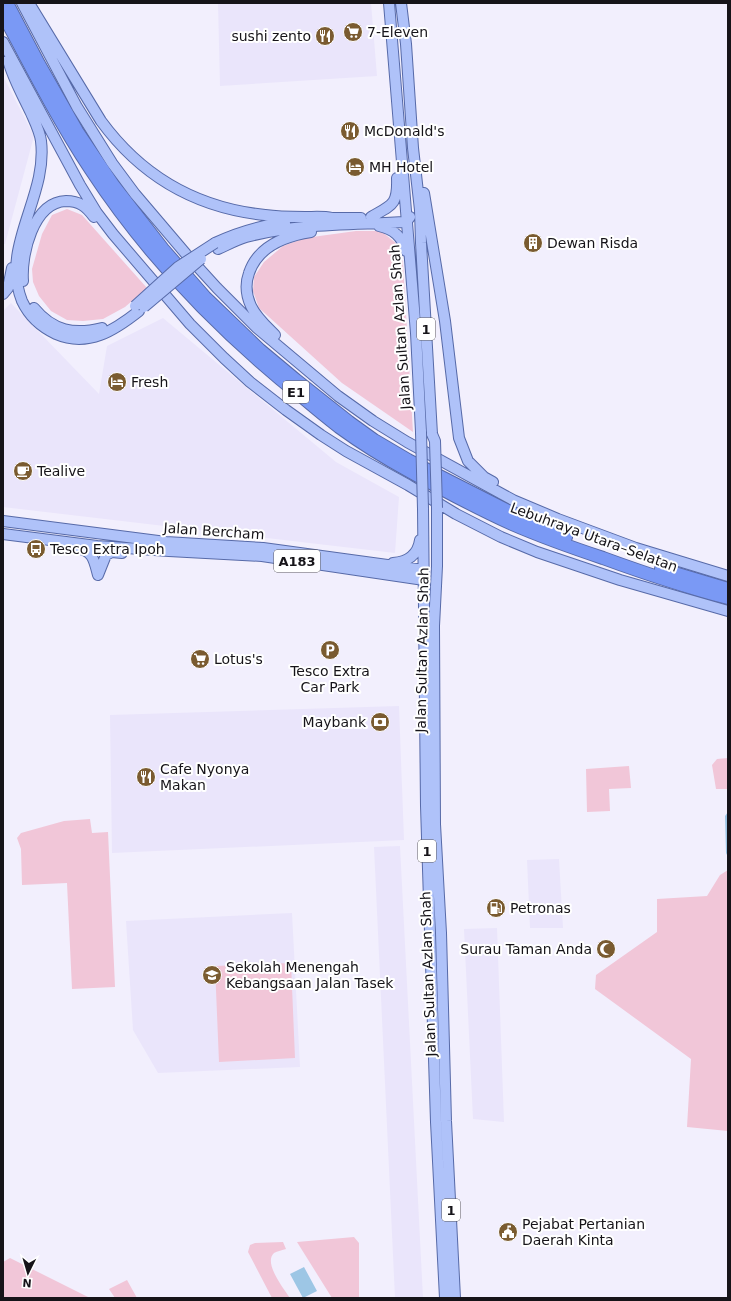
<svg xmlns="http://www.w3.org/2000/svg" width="731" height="1301" font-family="'DejaVu Sans',sans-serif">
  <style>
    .built { fill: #eae5fb }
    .green { fill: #f1c6d8 }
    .water { fill: #9dc6e5 }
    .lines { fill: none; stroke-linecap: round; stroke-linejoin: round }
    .primary-casing { stroke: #576aa8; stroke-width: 12 }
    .motorway-casing { stroke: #576aa8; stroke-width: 14 }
    .primary { stroke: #afc2f9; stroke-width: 10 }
    .motorway { stroke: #7a99f5; stroke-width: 12 }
    .primary-bridge-casing { stroke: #576aa8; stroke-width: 12; stroke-linecap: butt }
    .primary-bridge { stroke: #afc2f9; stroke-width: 10 }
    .labels { text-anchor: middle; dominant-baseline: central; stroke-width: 4; stroke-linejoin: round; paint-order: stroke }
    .shield { fill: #fff; stroke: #5c5a5e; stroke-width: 1 }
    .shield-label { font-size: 13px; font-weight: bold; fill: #161419 }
    .poi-label { font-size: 14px; fill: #161419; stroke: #fff; text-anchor: start }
    .street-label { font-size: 14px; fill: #161419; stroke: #fff }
  </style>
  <rect width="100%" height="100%" fill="#f2effd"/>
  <!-- built -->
  <path class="built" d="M218 3H371L377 76 220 86Z
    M3 76 34 136 5 244H3Z
    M11 303 99 394 107 346 163 318 336 462 399 497 395 553 3 507V311Z
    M399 706 404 840 112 853 110 715Z
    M400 846 423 1298H395L374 847Z
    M559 859 563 928H530L527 860Z
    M292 913 300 1067 158 1073 133 1030 126 921Z
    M497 928 504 1122 473 1119 464 929Z"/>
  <!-- green -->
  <path class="green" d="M67 209 82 215 147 288 125 307 103 319 83 321 67 320 51 311 39 296 33 282 32 269 42 234 52 215Z
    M356 231H381L397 244 403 263 413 432 342 383 259 308 253 291 254 277 264 262 283 246 305 238Z
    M728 758V789H716L712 765 717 759Z
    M629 766 631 788 609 789 610 811 587 812 586 769Z
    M90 819 92 833 108 832 115 987 72 989 67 883 22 885 21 849 17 838 21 833 64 821Z
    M728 870V1131L687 1127 691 1059 595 989 596 975 657 932V899L707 896 720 875Z
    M291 963 295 1058 219 1062 215 966Z
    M354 1237 359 1243V1298H332L297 1242Z
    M283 1242 286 1249C283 1250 277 1251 274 1253 263 1263 284 1289 290 1298H272L248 1252 250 1245 255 1243Z
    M10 1258 88 1297 89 1298H3V1262Z
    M127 1280 137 1298H115L109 1289Z"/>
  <!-- water -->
  <path class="water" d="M728 812V857L726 853 725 816Z
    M304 1267 317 1291 303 1298 290 1274Z"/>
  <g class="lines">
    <!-- primary casing -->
    <g class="primary-casing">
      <path id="primary" d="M22 3 77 107 112 163 135 194 186 254 217 288 257 328 338 396 373 421 407 442 513 500 558 519 636 548 728 576
        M29 3 101 121C142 177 197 208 265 215 278 217 292 217 305 217 314 217 323 216 332 218
        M389 3 416 333 421 432
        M401 3 406 44 413 148 420 210 421 243 432 434
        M3 42 80 185 97 213 113 234 190 324 224 358 250 382 286 410 321 435 346 451 408 485 456 514 501 537 537 552 620 580 728 611
        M8 60C13 79 23 96 31 113 35 122 40 132 41 141 48 197 0 246 22 301 29 316 41 327 56 334 88 348 115 330 139 311
        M424 193 445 321 459 438 468 461 484 477 493 482
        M371 217C392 205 398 205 397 178
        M327 218H361
        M379 226C393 229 402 236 406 251
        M215 243C238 232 260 226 285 222
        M218 249C227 245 236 240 246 237 298 223 353 225 406 222L410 217
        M23 281C21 255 33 202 66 201 79 201 86 206 94 217
        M3 294 8 288 12 268
        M34 308C53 331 74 335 102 328
        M275 335C266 326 256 317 251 306 246 295 245 284 249 273 258 246 285 236 311 232
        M437 508V566L434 626 435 824 441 933 446 1121 455 1298
        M423 509 426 806 436 1122 445 1298
        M3 521 166 542 263 548 424 570
        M3 534 97 546 169 551 262 556 424 580
        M76 548C93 550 94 560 98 575
        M393 563C407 562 418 555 420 540
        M98 575 106 555 112 552 122 553"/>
    </g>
    <!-- motorway casing -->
    <g class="motorway-casing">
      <path id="motorway" d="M7 3 39 64 77 131 114 186 163 249 205 297 260 350 296 380 349 422 374 440 408 460 520 517 566 537
        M3 14C31 67 58 120 91 170 148 257 221 332 301 396 314 407 326 417 339 427 361 443 385 458 409 471 443 490 477 508 512 524 542 537 573 548 603 558 644 573 686 587 728 598
        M661 569 728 589"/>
    </g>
    <!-- primary -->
    <use href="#primary" class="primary"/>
    <!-- motorway -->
    <use href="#motorway" class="motorway"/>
    <!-- primary-bridge casing -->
    <g class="primary-bridge-casing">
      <path id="primary-bridge" d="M135 306 178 267 215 243
        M144 307 201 259
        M421 432 423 509
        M432 434 435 441 437 508"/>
    </g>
    <!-- primary-bridge -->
    <use href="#primary-bridge" class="primary-bridge"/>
  </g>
  <!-- icons -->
  <defs>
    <g id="supermarket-disc" transform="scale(1)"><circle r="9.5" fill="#7a5b30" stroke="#fff"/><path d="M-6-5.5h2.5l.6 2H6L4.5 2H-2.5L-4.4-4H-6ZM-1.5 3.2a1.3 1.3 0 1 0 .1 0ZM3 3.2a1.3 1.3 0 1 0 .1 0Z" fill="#fff"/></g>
    <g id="restaurant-disc" transform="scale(1)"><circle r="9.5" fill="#7a5b30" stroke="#fff"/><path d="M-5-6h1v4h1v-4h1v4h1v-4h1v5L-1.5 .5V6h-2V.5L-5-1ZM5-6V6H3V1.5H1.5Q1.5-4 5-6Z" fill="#fff"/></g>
    <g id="hotel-disc" transform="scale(1)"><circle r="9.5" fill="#7a5b30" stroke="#fff"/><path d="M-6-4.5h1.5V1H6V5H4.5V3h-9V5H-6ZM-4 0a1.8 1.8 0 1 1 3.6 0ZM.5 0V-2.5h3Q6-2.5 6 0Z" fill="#fff"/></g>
    <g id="building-disc" transform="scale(1)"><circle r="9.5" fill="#7a5b30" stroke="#fff"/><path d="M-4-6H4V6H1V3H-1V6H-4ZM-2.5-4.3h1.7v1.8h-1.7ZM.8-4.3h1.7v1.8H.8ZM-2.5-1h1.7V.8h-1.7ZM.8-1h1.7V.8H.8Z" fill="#fff"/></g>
    <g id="cafe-disc" transform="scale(1)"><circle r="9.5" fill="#7a5b30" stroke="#fff"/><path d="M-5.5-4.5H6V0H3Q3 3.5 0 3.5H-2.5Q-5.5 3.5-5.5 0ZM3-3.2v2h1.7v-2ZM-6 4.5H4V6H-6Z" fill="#fff"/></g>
    <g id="bus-disc" transform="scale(1)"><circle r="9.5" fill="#7a5b30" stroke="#fff"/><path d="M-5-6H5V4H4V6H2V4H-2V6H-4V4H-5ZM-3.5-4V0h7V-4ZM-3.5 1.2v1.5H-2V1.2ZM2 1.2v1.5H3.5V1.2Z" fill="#fff"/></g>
    <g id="parking-disc" transform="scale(1)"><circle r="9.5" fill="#7a5b30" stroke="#fff"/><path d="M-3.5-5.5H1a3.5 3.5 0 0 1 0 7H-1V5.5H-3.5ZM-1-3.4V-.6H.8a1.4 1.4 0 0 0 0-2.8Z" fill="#fff"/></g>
    <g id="bank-disc" transform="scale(1)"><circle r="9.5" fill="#7a5b30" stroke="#fff"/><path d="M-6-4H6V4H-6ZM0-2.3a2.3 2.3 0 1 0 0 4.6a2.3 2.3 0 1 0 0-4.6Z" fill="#fff"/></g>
    <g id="fuel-disc" transform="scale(1)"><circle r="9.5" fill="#7a5b30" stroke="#fff"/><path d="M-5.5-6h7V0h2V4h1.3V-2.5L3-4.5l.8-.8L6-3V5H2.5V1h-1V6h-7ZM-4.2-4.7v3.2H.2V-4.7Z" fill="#fff"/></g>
    <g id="mosque-disc" transform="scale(1)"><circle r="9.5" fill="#7a5b30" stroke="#fff"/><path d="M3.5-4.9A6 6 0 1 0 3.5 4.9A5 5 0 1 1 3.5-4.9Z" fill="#fff"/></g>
    <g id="school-disc" transform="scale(1)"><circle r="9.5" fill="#7a5b30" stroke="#fff"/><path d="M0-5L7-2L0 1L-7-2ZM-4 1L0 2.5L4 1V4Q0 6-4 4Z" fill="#fff"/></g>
    <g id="civic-disc" transform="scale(1)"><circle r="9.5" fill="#7a5b30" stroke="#fff"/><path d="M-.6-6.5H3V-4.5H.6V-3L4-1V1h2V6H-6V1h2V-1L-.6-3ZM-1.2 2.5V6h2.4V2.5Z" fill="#fff"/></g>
  </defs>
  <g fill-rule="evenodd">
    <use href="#supermarket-disc" x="353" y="32"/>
    <use href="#restaurant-disc" x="325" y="36"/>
    <use href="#restaurant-disc" x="350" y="131"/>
    <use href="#hotel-disc" x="355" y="167"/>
    <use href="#building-disc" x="533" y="243"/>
    <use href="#hotel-disc" x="117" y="382"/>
    <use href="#cafe-disc" x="23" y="471"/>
    <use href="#bus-disc" x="36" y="549"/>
    <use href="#parking-disc" x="330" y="650"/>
    <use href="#supermarket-disc" x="200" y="659"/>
    <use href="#bank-disc" x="380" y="722"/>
    <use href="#restaurant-disc" x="146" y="777"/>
    <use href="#fuel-disc" x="496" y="908"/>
    <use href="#mosque-disc" x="606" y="949"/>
    <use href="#school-disc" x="212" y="975"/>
    <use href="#civic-disc" x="508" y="1232"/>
  </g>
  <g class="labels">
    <!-- shield labels -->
    <g class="shield">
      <rect x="417" y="318" width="18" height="22" rx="3"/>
      <rect x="283" y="381" width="26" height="22" rx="3"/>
      <rect x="274" y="550" width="46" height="22" rx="3"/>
      <rect x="418" y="840" width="18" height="22" rx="3"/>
      <rect x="442" y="1199" width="18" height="22" rx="3"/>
    </g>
    <g class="shield-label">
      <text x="426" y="329">1</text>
      <text x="296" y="392">E1</text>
      <text x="297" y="561">A183</text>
      <text x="427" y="851">1</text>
      <text x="451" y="1210">1</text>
    </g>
    <!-- poi labels -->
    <g class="poi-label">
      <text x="367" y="32">7-Eleven</text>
      <text x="311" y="36" text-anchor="end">sushi zento</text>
      <text x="364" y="131">McDonald's</text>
      <text x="369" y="167">MH Hotel</text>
      <text x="547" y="243">Dewan Risda</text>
      <text x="131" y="382">Fresh</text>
      <text x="37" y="471">Tealive</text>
      <text x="50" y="549">Tesco Extra Ipoh</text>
      <text x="214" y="659">Lotus's</text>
      <text x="330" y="671" text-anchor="middle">Tesco Extra<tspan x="330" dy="16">Car Park</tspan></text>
      <text x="366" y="722" text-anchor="end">Maybank</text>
      <text x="160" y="769">Cafe Nyonya<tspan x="160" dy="16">Makan</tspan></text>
      <text x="510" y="908">Petronas</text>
      <text x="592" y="949" text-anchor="end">Surau Taman Anda</text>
      <text x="226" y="967">Sekolah Menengah<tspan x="226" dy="16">Kebangsaan Jalan Tasek</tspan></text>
      <text x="522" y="1224">Pejabat Pertanian<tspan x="522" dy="16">Daerah Kinta</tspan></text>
    </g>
    <!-- street labels -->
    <g class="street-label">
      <text transform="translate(400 327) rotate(-94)">Jalan Sultan Azlan Shah</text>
      <text transform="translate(214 531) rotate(4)">Jalan Bercham</text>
      <text transform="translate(594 537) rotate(20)">Lebuhraya Utara–Selatan</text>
      <text transform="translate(422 650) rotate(-89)">Jalan Sultan Azlan Shah</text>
      <text transform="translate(428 974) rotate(-92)">Jalan Sultan Azlan Shah</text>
    </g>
  </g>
  <!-- border -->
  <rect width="731" height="1301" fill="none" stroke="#161419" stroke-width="8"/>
  <!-- north arrow -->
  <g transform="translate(28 1273) rotate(185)" stroke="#ffffff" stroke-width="3" paint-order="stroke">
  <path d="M0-3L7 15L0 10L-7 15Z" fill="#161419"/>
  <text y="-6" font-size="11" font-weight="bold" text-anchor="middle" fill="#161419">N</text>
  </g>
</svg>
